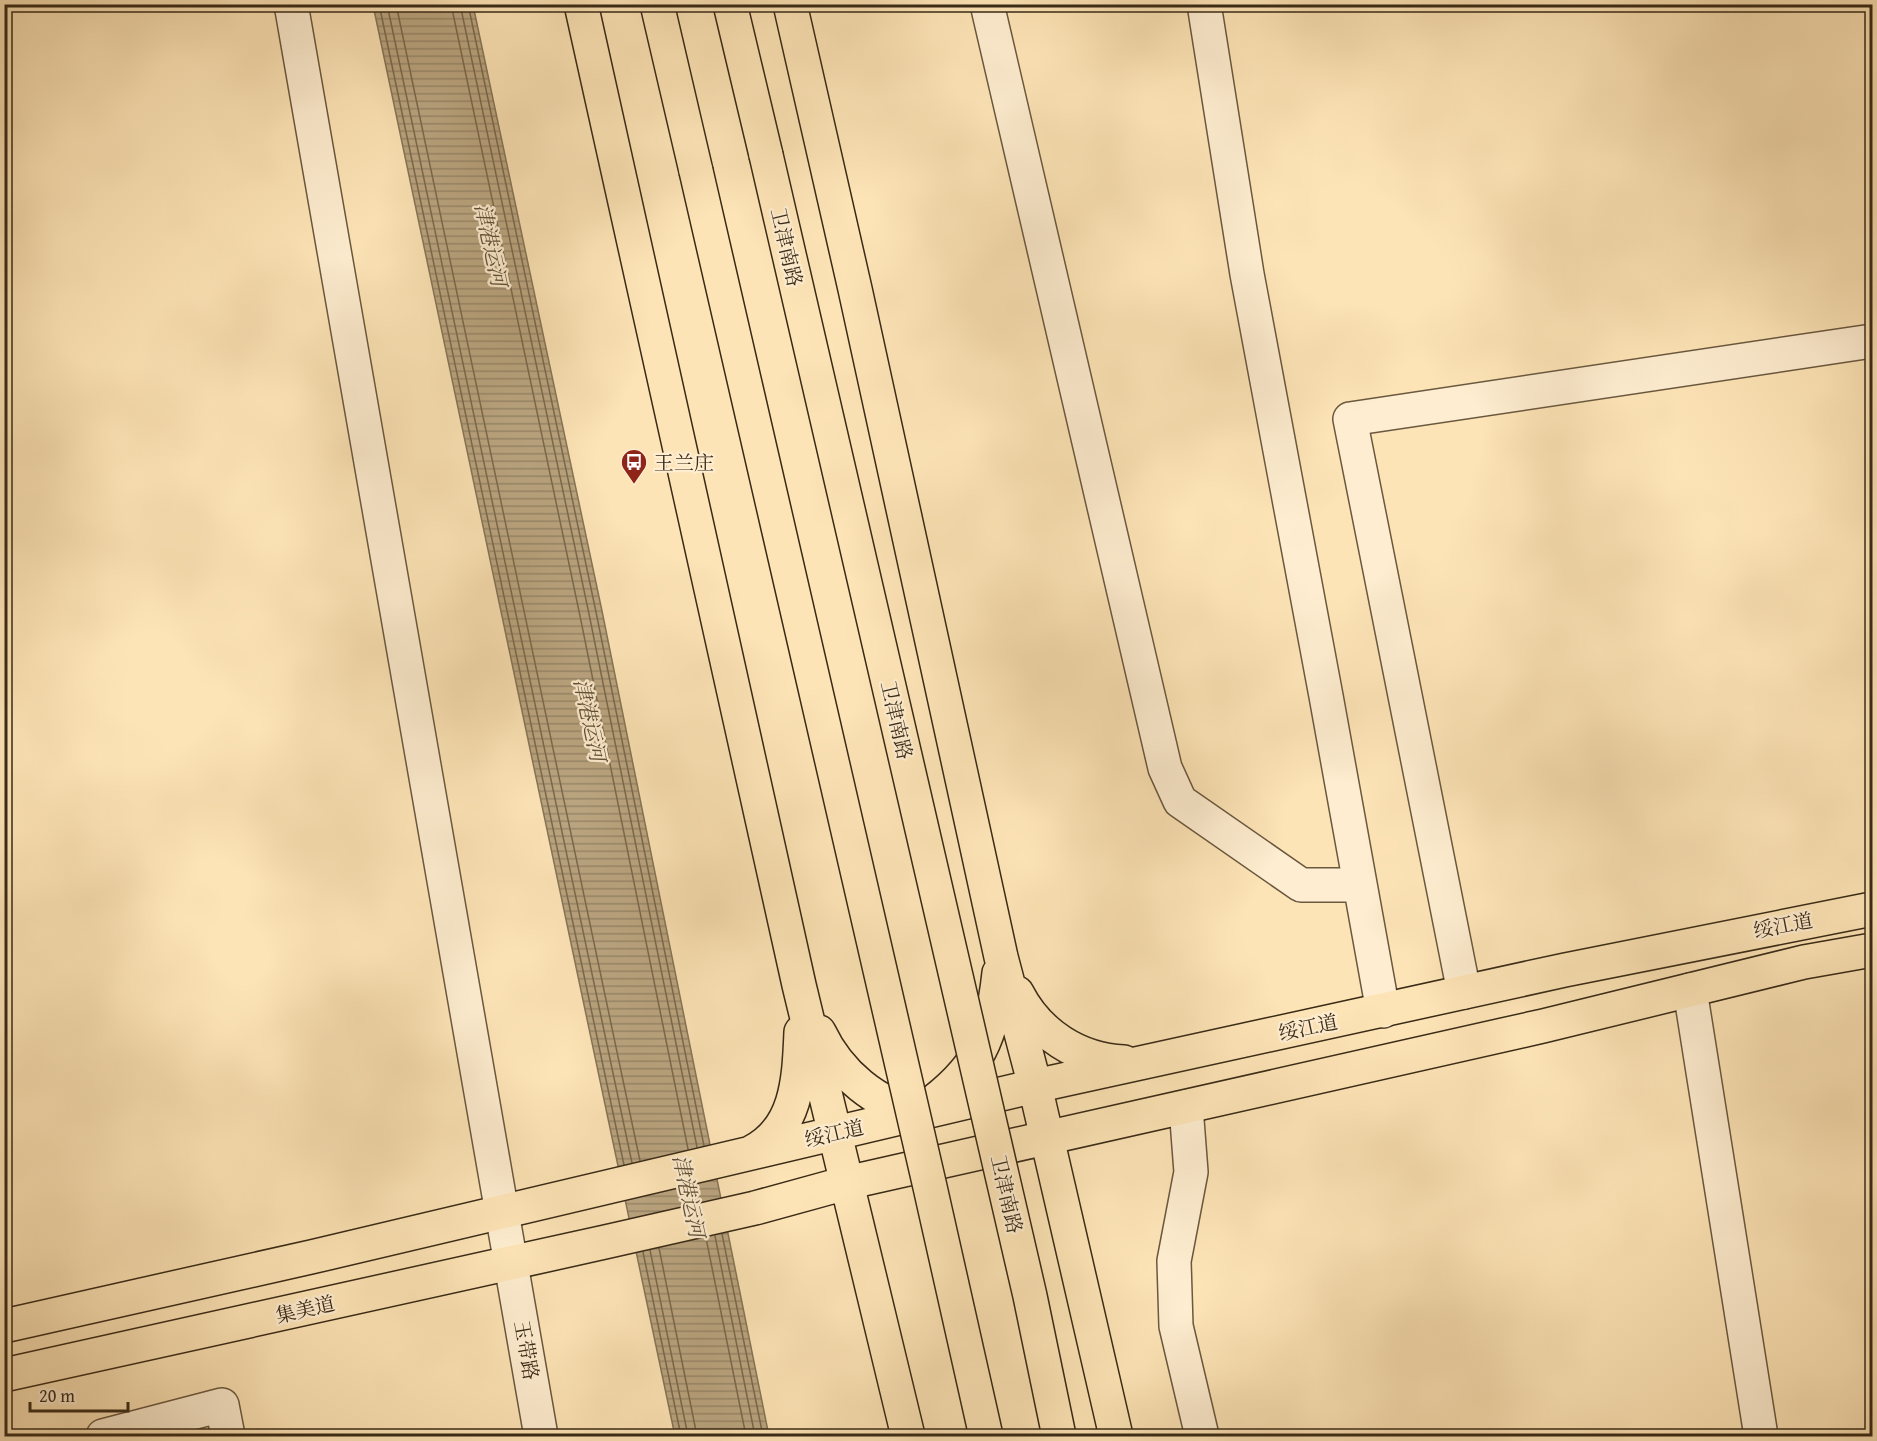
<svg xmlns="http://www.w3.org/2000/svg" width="1877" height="1441" font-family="'Gentium Book Plus','Noto Serif SC',serif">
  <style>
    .water { fill: url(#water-rules); stroke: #867456; stroke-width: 1.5 }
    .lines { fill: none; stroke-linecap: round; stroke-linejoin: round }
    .shore { stroke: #7a684c; stroke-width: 1.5 }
    .minor-casing { stroke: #6a583f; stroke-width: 36 }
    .major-casing { stroke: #392a17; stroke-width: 36 }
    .highway-casing { stroke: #392a17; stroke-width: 36 }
    .minor { stroke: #feedd0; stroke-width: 33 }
    .major { stroke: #fde4b6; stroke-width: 33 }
    .highway { stroke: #fde4b6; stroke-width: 33 }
    .highway-bridge-casing { stroke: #392a17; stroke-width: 36; stroke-linecap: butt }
    .highway-bridge { stroke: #fde4b6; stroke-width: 33 }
    .labels { text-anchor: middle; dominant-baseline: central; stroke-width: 4.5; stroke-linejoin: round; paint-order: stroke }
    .street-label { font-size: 20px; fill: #392a17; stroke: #feedd0 }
    .poi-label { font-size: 20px; fill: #392a17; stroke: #feedd0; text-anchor: start }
    .water-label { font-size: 21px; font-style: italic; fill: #604f36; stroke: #feedd0 }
  </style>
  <defs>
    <pattern id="water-rules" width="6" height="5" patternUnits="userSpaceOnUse" patternTransform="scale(1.5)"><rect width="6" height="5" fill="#baa580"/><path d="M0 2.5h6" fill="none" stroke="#988768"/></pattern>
  </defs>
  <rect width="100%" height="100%" fill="#fde4b6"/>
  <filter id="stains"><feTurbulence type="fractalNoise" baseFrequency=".00333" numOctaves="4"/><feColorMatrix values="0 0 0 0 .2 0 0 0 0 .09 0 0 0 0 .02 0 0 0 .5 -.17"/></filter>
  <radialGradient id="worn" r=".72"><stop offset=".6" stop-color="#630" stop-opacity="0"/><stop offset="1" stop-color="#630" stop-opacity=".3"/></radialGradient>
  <!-- water -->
  <path class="water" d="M373 5H473L602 611 769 1436H675Z"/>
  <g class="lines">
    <!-- shore -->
    <path class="shore" d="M379 4 624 1165
      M387 4 632 1163
      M396 4 640 1161
      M451 4 580 616 688 1149
      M460 4 589 614 697 1147
      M468 4 596 612 704 1146
      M722 1234 763 1436
      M715 1236 755 1436
      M706 1238 746 1436
      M659 1248 697 1436
      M650 1250 688 1436
      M643 1252 681 1436"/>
    <!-- minor casing -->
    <g class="minor-casing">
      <path id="minor" d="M291 4 541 1436
        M987 4 1165 768 1180 801 1301 885H1360
        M1204 4 1247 274 1326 696 1383 1011
        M1690 990 1761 1436
        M1464 992 1350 419 1872 341
        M1186 1107 1191 1172 1174 1261 1176 1326 1202 1436
        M103 1436 222 1405 228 1436"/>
    </g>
    <!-- major casing -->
    <g class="major-casing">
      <path id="major" d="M581 4 799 985 908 1436
        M790 4 855 289 1001 957 1035 1086 1116 1436
        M1017 993C1038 1034 1078 1060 1124 1062
        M819 1032C839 1074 876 1105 922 1115
        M925 1108C979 1069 992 1039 999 973
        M752 1152C798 1129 799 1077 801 1032
        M4 1326 311 1257 1035 1086 1565 970 1872 909
        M4 1375 605 1242 755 1208 846 1183 1543 1026 1804 962 1872 950"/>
    </g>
    <!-- highway casing -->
    <g class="highway-casing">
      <path id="highway" d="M657 4 696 171
        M730 4 766 155"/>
    </g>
    <!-- minor -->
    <use href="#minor" class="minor"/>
    <!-- major -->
    <use href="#major" class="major"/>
    <!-- highway -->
    <use href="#highway" class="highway"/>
    <!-- highway-bridge casing -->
    <g class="highway-bridge-casing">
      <path id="highway-bridge" d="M766 155 1030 1296 1059 1436
        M696 171 930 1187 986 1436"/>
    </g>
    <!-- highway-bridge -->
    <use href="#highway-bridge" class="highway-bridge"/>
  </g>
  <!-- icons -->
  <defs>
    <g id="bus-pin" transform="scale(1.35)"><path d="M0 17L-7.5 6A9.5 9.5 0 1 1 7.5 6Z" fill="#8f2418" stroke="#feedd0"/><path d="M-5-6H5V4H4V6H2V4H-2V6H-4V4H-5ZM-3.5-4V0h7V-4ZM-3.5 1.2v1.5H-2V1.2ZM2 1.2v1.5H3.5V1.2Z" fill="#fff"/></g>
  </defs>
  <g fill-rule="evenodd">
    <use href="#bus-pin" x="634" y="462"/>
  </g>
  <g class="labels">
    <!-- street labels -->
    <g class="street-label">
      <text transform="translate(787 247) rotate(77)">卫津南路</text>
      <text transform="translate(897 720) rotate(77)">卫津南路</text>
      <text transform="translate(1783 925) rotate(-11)">绥江道</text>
      <text transform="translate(1308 1027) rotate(-12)">绥江道</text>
      <text transform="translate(834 1133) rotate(-13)">绥江道</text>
      <text transform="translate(1007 1194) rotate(77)">卫津南路</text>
      <text transform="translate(305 1309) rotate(-13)">集美道</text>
      <text transform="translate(527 1350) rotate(80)">玉带路</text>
    </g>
    <!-- poi labels -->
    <g class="poi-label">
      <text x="654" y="462">王兰庄</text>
    </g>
    <!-- water labels -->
    <g class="water-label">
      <text transform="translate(491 245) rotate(78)">津港运河</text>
      <text transform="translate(590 720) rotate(78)">津港运河</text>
      <text transform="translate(689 1196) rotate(78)">津港运河</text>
    </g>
  </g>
  <!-- margin -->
  <rect width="1877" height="1441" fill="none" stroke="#fde4b6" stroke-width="24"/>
  <rect x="6" y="6" width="1865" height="1429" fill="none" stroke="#392a17" stroke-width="3"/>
  <rect x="12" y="12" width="1853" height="1417" fill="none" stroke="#392a17" stroke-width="1.5"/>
  <!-- scale -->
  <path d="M30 1402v9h98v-9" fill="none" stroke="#392a17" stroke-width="3"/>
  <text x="39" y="1402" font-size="18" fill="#392a17" stroke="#feedd0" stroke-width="4.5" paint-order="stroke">20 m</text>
  <rect width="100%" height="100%" filter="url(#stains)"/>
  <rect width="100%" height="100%" fill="url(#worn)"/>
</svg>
